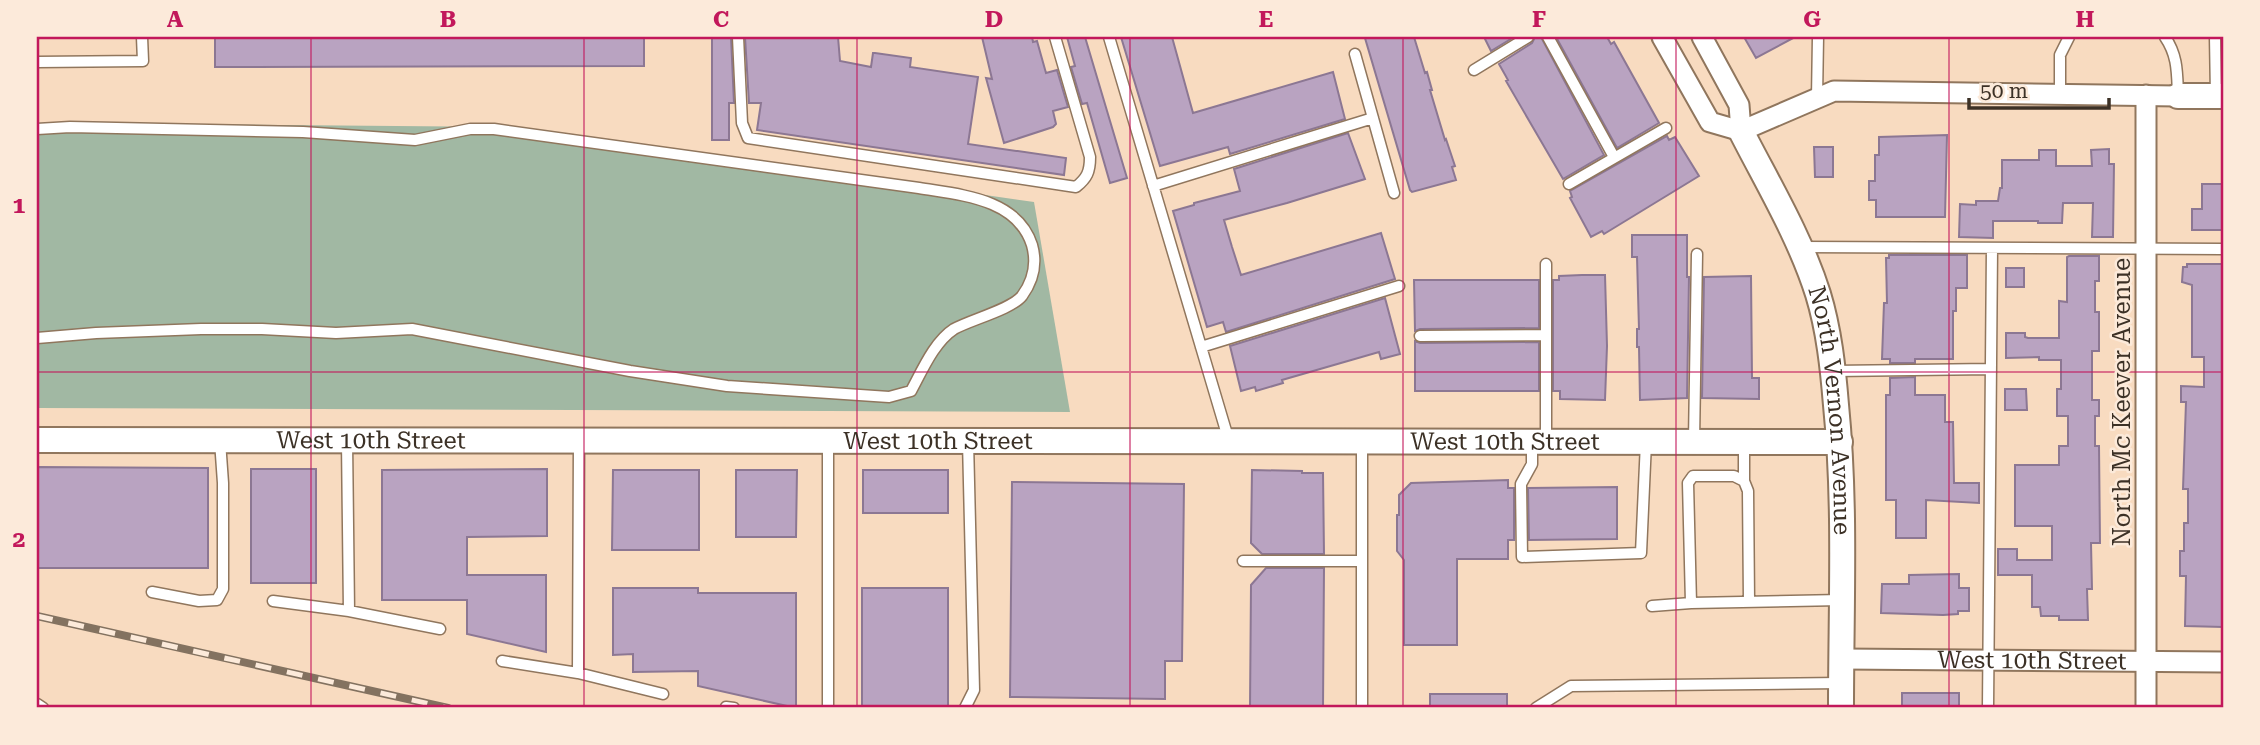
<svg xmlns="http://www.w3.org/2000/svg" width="2260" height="745" font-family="'Roboto Serif',serif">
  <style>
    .green { fill: #a1b8a3 }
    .building { fill: #b9a3c1; stroke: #8c7793; stroke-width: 2 }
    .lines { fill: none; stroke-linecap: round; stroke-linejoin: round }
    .service-casing { stroke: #90765d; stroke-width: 13 }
    .minor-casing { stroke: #90765d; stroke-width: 23 }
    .tertiary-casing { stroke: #90765d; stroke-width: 28 }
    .service { stroke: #fff; stroke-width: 10 }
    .minor { stroke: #fff; stroke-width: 19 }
    .tertiary { stroke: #fff; stroke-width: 24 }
    .rail-casing { stroke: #837260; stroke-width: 8 }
    .rail { stroke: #fceada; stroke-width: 5; stroke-dasharray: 16; stroke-linecap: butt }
    .grid { fill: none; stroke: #c2185b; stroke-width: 2; stroke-opacity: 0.55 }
    .labels { text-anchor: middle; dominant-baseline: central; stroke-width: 5; stroke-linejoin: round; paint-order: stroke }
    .street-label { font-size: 24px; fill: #3c3126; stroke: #fceada }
    .neatline { fill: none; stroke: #c2185b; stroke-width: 2.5 }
    .grid-label { font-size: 23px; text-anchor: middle; font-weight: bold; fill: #c2185b }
  </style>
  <rect width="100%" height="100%" fill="#f8dbc0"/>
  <!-- green -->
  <path class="green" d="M37 123 513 127 1034 202 1070 412 37 408Z"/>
  <!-- building -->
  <path class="building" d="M215 37H644V66L215 67Z
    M712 37H731L734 103H729V140H712Z
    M745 37H838L840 61 871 67 873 53H875L911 58 910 67 978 77 968 144 1066 158 1064 175 757 130 761 103H749Z
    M982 37H1032L1033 42 1037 41 1046 73 1057 70 1068 107 1053 111 1056 124 1053 127 1004 143 986 78 992 79Z
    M1067 37H1085L1127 178 1110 183 1087 103 1082 104 1071 67 1075 66Z
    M1121 37H1172L1193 113 1333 72 1345 119 1230 154 1228 147 1160 166Z
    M1374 37H1414L1425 73 1427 72 1432 90H1430L1445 140 1446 139 1455 166 1452 167 1456 180 1412 192 1410 190 1365 38Z
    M1484 37H1514L1491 51Z
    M1535 37H1541L1604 155 1563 179 1506 81 1508 80 1499 64 1532 43Z
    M1556 37H1607L1611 44 1614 42 1659 123 1617 148Z
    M1744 37H1795L1756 58Z
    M1348 133 1365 179 1287 203 1224 220 1232 247 1241 275 1381 233 1395 279 1226 332 1223 322 1207 327 1173 211 1194 205V203L1240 191 1234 169Z
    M1947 135 1945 217H1876V200H1869V181H1875V155H1879V137Z
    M1667 136 1669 140 1675 137 1699 176 1604 234 1602 231 1591 237 1570 198 1572 197 1570 191Z
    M1814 147H1833V177H1815Z
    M2109 149V164H2114L2113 237H2092L2093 203H2063L2062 223H2038V221H1993V238L1959 237 1960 204 1976 205V201H1998L2000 188H2002V160H2039V150H2056V166H2092L2091 150Z
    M2202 184H2223V230H2192V209H2202Z
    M1632 235H1687V277H1689L1687 398 1640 400 1639 347H1637V329H1639L1637 257H1632Z
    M1889 255H1967V288H1956V311H1953V359H1915V363H1890V359H1882L1884 303H1887L1886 258H1889Z
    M2069 256H2099V281H2095V312H2099V351H2092V400H2099V416H2095V446H2099L2100 543H2091L2092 589H2087L2088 620H2059V616H2041L2040 607H2032V575H1998V549H2017V560H2052V526H2015V465H2059V446H2068V416H2057V389H2061V360H2039V357L2006 358V333H2025V337L2028 338H2059V301L2067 302V257Z
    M2187 264H2223V627L2185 626 2186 576H2180V551H2184V523H2188V489H2183L2186 402H2181V386L2204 387V357H2192V285L2182 282 2183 267H2187Z
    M2006 268H2024V287H2006Z
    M1582 275H1605L1607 346 1605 400 1560 399V391H1553V280H1559V276Z
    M1751 276 1752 378H1759V399L1702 398 1704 277Z
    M1414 280H1539V328L1420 329 1415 331Z
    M1385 298 1400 354 1381 359 1379 352 1282 380 1283 383 1256 391 1255 387 1241 391 1230 346Z
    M1415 341 1420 343 1539 342V391H1415Z
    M1915 377V395H1945V422H1953L1954 483H1979V503L1926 500V538H1896V500H1886V395H1890V378Z
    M2005 389H2026L2027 410H2005Z
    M37 467 208 468V568H37Z
    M251 469H316V583H251Z
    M547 469V536L467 537V575H546V652L467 634V600H382V470Z
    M613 470H699V550H612Z
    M736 470H797L796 537H736Z
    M863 470H948V513H863Z
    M1252 470 1302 471V473H1323L1324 554H1262L1251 543Z
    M1508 480V488H1514V540H1508V559H1457V645H1404V560L1397 551V515H1399V495L1411 483Z
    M1012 482 1184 484 1182 661H1165V699L1010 697Z
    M1617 487V539L1529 540 1528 488Z
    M1266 568H1324L1323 708H1250L1251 585Z
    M1959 574V588H1969V611H1958V614L1943 615 1881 613 1882 584H1909V575Z
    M613 588H698V593H796V708L698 686V671L633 672V654L613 655Z
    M862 588H948V708H862Z
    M1902 693H1959V708H1902Z
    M1430 694H1507V708H1430Z"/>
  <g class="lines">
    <!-- service casing -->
    <g class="service-casing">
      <path id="service" d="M738 37 742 123 748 138 1076 187C1087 178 1090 172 1090 157L1055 37
        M1109 37 1229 441
        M1548 37 1614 157
        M2165 37C2178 56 2177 73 2178 95
        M2215 37 2216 96
        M1355 54 1394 193
        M37 62 143 61 142 37
        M1474 70 1528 37
        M2060 94V55L2069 37
        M1817 98 1818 37
        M37 129 70 127 303 132 415 140 470 129H494L919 188C960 195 1017 198 1032 245 1037 263 1033 281 1022 296 1012 309 970 320 954 329 934 342 922 371 911 391L889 397 727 386 630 371 412 329 336 333 262 329H201L96 333 37 338
        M1569 184 1666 128
        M1153 186 1373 118
        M1801 247 2223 249
        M1546 264V441
        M1420 336 1546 335
        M1201 347 1399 286
        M1834 371 1991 369
        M579 441 578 673 663 694
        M1694 441 1697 254
        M828 442V708
        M1532 442V464L1521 484 1522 557 1641 553 1646 442
        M1744 443V481
        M1243 561H1362
        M152 592 199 601 217 600 223 589V483L220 441
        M273 601 349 611 347 441
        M1691 603 1688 483 1693 476H1734L1744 481 1748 491 1749 601
        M1652 606 1691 603 1841 600
        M349 611 440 629
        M502 661 578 673
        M37 704 43 708
        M726 707 734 708
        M965 708 974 690 968 441
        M1362 708V442
        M1536 708 1571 686 1840 683
        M1988 708 1992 248"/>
    </g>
    <!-- minor casing -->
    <g class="minor-casing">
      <g id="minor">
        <path d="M1662 37 1710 122 1741 131"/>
        <path d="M1702 37 1739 105 1741 131"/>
        <path d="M1741 131 1834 91 2178 96"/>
        <path id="s1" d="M1841 659 2223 662"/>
        <path d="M2146 708V95"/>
      </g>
    </g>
    <!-- tertiary casing -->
    <g class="tertiary-casing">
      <g id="tertiary">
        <path d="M2178 96H2223"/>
        <path id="s2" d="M1741 131C1768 184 1800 237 1818 294 1829 330 1833 368 1836 405 1846 505 1841 607 1841 708"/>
        <path id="s3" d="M37 440 1840 442"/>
      </g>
    </g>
    <!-- service -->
    <use href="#service" class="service"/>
    <!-- minor -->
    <use href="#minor" class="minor"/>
    <!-- tertiary -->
    <use href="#tertiary" class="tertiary"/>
    <!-- rail casing -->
    <g class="rail-casing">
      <path id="rail" d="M37 616 448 708"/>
    </g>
    <!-- rail -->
    <use href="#rail" class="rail"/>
  </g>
  <!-- grid -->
  <path class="grid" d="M311 37V708M584 37V708M857 37V708M1130 37V708M1403 37V708M1676 37V708M1949 37V708M37 372H2223"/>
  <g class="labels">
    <!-- street labels -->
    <g class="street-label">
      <text transform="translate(2122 402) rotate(-90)">North Mc Keever Avenue</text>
      <text stroke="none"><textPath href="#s2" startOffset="298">North Vernon Avenue</textPath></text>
      <text stroke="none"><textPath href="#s3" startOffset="334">West 10th Street</textPath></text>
      <text stroke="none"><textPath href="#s3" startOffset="901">West 10th Street</textPath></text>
      <text stroke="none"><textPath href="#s3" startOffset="1468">West 10th Street</textPath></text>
      <text stroke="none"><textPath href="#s1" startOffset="191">West 10th Street</textPath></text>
    </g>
  </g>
  <!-- border -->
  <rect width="2260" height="745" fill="none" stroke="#fceada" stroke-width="77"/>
  <!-- scale -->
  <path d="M1969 98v10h140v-10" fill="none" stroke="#3c3126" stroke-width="3.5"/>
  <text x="1980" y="98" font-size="21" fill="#3c3126" stroke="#fceada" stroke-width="5" paint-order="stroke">50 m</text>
  <rect x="38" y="38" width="2184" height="668" class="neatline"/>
  <g class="grid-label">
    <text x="175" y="27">A</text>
    <text x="448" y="27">B</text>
    <text x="721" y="27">C</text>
    <text x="994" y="27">D</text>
    <text x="1266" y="27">E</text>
    <text x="1539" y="27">F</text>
    <text x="1812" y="27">G</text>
    <text x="2085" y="27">H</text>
    <text x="19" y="213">1</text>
    <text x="19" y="547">2</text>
  </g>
</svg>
